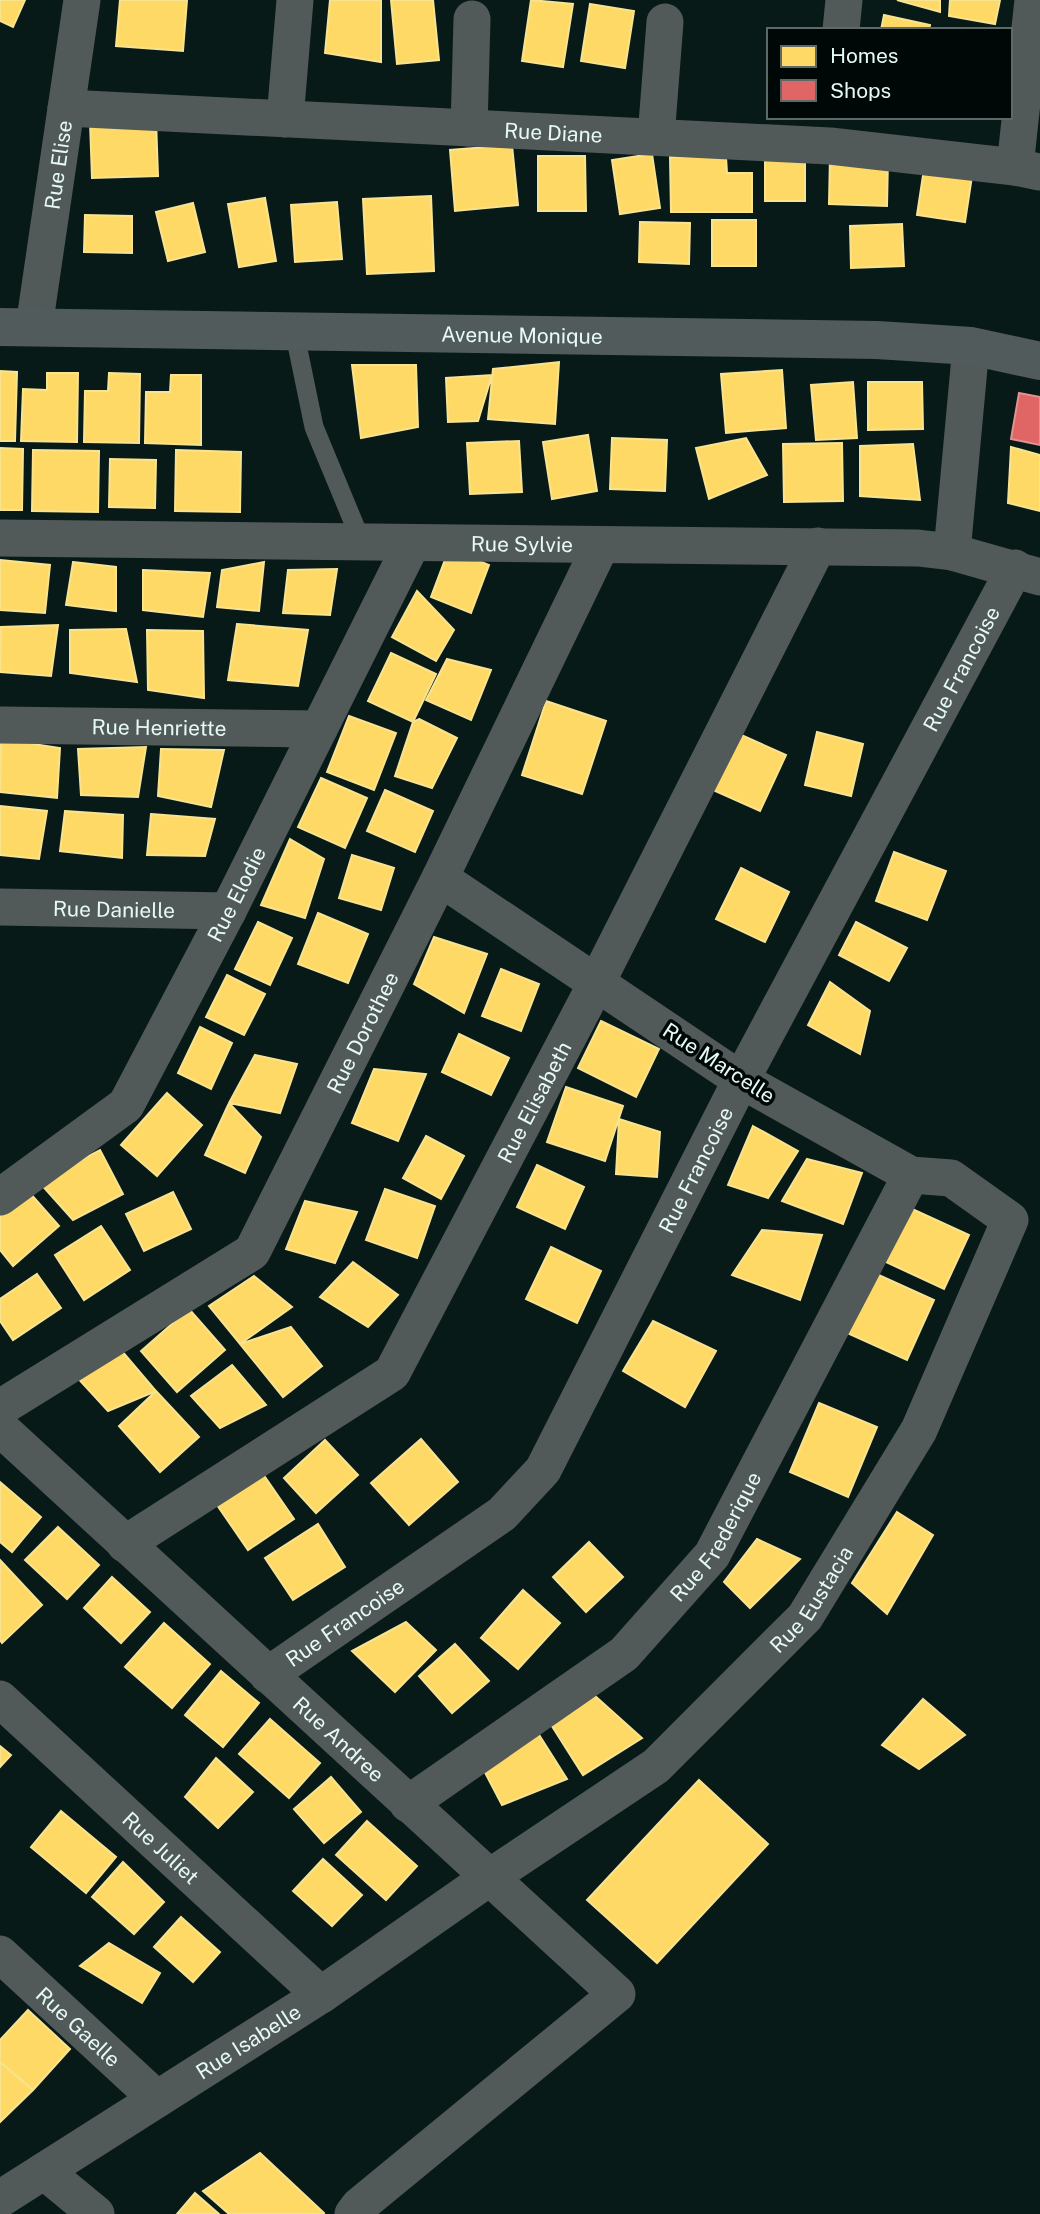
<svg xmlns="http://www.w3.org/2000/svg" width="1040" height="2214" font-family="'Public Sans',sans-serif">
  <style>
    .homes { fill: #ffd966; stroke: #f8e391; stroke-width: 2 }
    .shops { fill: #e06666; stroke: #e29291; stroke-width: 2 }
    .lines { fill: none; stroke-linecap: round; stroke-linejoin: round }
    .lane { stroke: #515959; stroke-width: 19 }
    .street { stroke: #515959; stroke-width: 37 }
    .secondary { stroke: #515b5c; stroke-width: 38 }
    .labels { text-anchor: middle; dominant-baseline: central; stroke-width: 7; stroke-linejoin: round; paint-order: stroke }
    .street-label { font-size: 21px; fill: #e6faf5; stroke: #000807 }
  </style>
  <rect width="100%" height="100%" fill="#081a17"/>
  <!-- homes -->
  <path class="homes" d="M0 0H25L13 27 0 21Z
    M120 0H187L183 51 116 46Z
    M330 0H381V62L325 53Z
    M391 0H433L439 60 397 64Z
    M531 0 573 4 563 67 522 61Z
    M897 0H940V12Z
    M950 0H1000L995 24 949 16Z
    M590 4 634 11 625 68 581 61Z
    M884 15 930 25 929 30H881Z
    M156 120 158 176 92 178 90 122Z
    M512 145 518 205 455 211 450 150Z
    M652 154 660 208 620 214 612 160Z
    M538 156H585L586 211H538Z
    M765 156 805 157V201H765Z
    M830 156 888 158 887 206 829 204Z
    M670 157H726L727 173H752V212H671Z
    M924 169 972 176 965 222 917 215Z
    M431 196 434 271 367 274 363 199Z
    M265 198 276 261 239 267 228 204Z
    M337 202 342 259 295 262 291 205Z
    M193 203 205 252 168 261 156 212Z
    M85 215 132 216V253L84 252Z
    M712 220H756V266H712Z
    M640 222 690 223 689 264 639 262Z
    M902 224 904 266 851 268 850 226Z
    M559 362 555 424 488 419 493 369Z
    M352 365H416L418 427 361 438Z
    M782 370 786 428 726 433 721 374Z
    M0 371 17 372 15 441H0Z
    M47 373H78L77 442 21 441 23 389 47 390Z
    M109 373 140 374 139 443 84 442 85 391H108Z
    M171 375H201V445L145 443 146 392H170Z
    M492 375 478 421 448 422 446 378Z
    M853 382 857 438 816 440 811 385Z
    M868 382H922L923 429 868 430Z
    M588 435 597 491 552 499 543 442Z
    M612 438 667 440 665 491 610 489Z
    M746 438 767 475 709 499 696 448Z
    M519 441 522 492 470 494 467 443Z
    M842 443 843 501 784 502 783 444Z
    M913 444 920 500 860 496V446Z
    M1011 447 1040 455V511L1008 503Z
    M0 448 23 449 22 510H0Z
    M33 450 99 451 98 512 32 511Z
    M176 450 241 452 240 512 175 511Z
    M110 459 156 460 155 508 109 507Z
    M449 549 489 565 471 613 431 597Z
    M0 560 50 565 45 613 0 610Z
    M73 562 116 567V611L66 605Z
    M264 562 259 611 217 607 222 570Z
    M337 569 330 615 283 613 288 570Z
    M143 570 210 573 203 617 143 610Z
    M417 591 454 630 436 661 392 637Z
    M237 624 308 630 298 686 228 680Z
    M58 625 51 676 0 672 1 627Z
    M126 629 137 682 70 673V630Z
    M147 630 203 631 204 698 148 690Z
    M391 653 436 674 413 722 368 701Z
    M447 659 491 670 471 720 426 700Z
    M546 701 606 721 582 794 522 775Z
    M349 716 396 733 374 790 327 772Z
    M419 719 457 738 432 788 395 776 413 722Z
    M817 732 863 744 851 796 805 785Z
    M739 734 786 755 760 811 713 790Z
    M1 739 60 748 57 798 0 792Z
    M146 747 138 797 81 795 78 749Z
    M161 749 224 750 211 807 158 796Z
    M321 778 367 798 345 848 298 827Z
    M385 790 433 811 415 852 367 831Z
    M0 806 47 811 39 859 0 855Z
    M65 811 123 815 122 858 60 851Z
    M151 814 215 819 205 856 147 855Z
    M290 839 324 859 305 918 261 905Z
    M894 852 946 871 927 920 876 901Z
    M352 855 394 868 381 910 339 898Z
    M741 868 789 892 765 942 716 919Z
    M318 913 368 934 348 983 298 964Z
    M258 922 292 938 270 985 235 969Z
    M856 922 907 948 889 981 839 955Z
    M434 937 487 954 464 1013 414 984Z
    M501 969 539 984 521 1031 482 1016Z
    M227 975 265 994 244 1035 206 1017Z
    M830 982 870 1011 860 1054 808 1025Z
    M601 1021 659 1049 636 1097 578 1068Z
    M200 1027 232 1043 211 1089 178 1073Z
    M459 1034 509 1058 491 1095 442 1072Z
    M255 1055 297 1064 280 1113 229 1103Z
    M374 1069 426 1074 398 1141 352 1123Z
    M566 1087 623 1106 605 1161 547 1142Z
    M167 1093 202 1125 157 1176 121 1145Z
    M229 1103 261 1137 245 1173 205 1155Z
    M619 1119 660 1132 657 1177 616 1174Z
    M753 1126 798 1151 768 1198 728 1185Z
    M426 1136 464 1156 441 1199 403 1178Z
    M100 1150 123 1194 73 1220 39 1182Z
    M807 1159 862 1173 843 1224 782 1201Z
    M537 1165 584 1187 565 1229 517 1207Z
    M385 1189 435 1206 417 1258 366 1240Z
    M29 1192 59 1226 13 1266 0 1250V1216Z
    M173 1192 191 1229 144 1251 126 1214Z
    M305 1201 357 1212 335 1263 286 1249Z
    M910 1208 969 1235 944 1289 886 1262Z
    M101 1226 130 1270 84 1300 55 1255Z
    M762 1230 822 1235 800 1300 732 1275Z
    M551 1247 601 1271 577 1323 526 1299Z
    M353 1262 398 1295 368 1327 320 1297Z
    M872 1272 934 1300 907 1360 845 1332Z
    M37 1274 61 1308 13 1340 0 1321V1299Z
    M254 1276 292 1307 240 1344 209 1306Z
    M189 1309 225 1350 177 1392 141 1351Z
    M653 1321 716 1351 685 1407 623 1371Z
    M291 1327 322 1366 283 1397 240 1344Z
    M121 1350 156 1391 108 1411 74 1374Z
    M232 1365 266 1405 220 1428 191 1396Z
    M156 1391 199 1437 160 1472 119 1426Z
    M819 1403 877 1427 848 1497 790 1472Z
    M421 1439 458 1482 409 1525 371 1483Z
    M325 1440 358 1475 316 1513 284 1478Z
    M263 1474 294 1519 248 1550 217 1505Z
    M0 1482 41 1517 12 1552 0 1542Z
    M897 1512 933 1535 887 1614 852 1583Z
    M318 1524 345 1567 293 1600 265 1558Z
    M58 1527 99 1565 67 1599 25 1560Z
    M757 1539 800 1559 750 1608 724 1582Z
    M589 1542 623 1577 586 1612 553 1577Z
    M0 1560 42 1605 2 1643 0 1640Z
    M112 1577 150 1612 121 1643 84 1608Z
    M523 1590 560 1623 518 1669 481 1638Z
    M406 1622 436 1650 395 1692 352 1651Z
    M164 1623 210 1664 172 1708 125 1667Z
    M455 1644 489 1681 452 1713 419 1676Z
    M221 1671 259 1703 223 1747 185 1715Z
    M594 1695 642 1738 583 1775 550 1723Z
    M923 1699 965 1735 919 1769 882 1745Z
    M270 1719 320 1763 289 1798 239 1754Z
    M536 1730 567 1779 502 1805 479 1761Z
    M0 1746 11 1755 0 1767Z
    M216 1758 253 1792 218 1828 185 1797Z
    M331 1777 361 1812 324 1843 294 1809Z
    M699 1780 768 1844 657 1963 587 1900Z
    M61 1811 116 1857 86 1893 31 1847Z
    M367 1821 417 1866 386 1900 336 1855Z
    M323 1859 362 1895 332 1926 293 1891Z
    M123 1862 164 1902 134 1934 92 1897Z
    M181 1917 220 1952 193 1982 154 1947Z
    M109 1943 160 1973 142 2003 80 1966Z
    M28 2010 70 2049 33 2090 0 2062V2040Z
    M0 2062 33 2090 0 2122Z
    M260 2153 324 2213 323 2214H229L203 2191Z
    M195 2193 219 2214H177Z"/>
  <!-- shops -->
  <path class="shops" d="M1019 393 1040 397V445L1011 439Z"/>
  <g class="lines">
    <!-- lane -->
    <path class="lane" d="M294 330 314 427 362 543"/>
    <!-- street -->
    <g class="street">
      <path d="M841 30 844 0"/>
      <path id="s1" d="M66 108 830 146 1015 167 1040 172"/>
      <path d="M285 119 295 0"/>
      <path d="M469 128 472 19"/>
      <path d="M656 137 665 22"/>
      <path d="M1015 167 1033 0"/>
      <path id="s2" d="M34 327 82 0"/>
      <path id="s3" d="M0 538 918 548 952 552 1040 577"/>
      <path d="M952 552 971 346"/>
      <path id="s4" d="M0 725 319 729"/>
      <path id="s5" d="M0 907 228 911"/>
      <path id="s6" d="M0 1197 126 1105 228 911 412 543"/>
      <path id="s7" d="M0 1408 252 1252 440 878 601 545"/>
      <path id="s8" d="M0 1428 617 1994 359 2206 353 2214"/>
      <path id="s9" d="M125 1544 392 1373 597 982 818 546"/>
      <path id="s10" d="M268 1675 502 1514 543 1470 741 1080 1015 568"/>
      <path id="s11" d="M0 1699 321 1995"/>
      <path id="s12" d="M408 1804 624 1654 712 1555 911 1175"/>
      <path id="s13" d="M0 1954 157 2099"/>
      <path d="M44 2171 96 2214"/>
      <path id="s14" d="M0 2199 321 1995 490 1877 656 1766 805 1617 919 1430 1010 1220 951 1178 911 1175 741 1080 440 878"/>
    </g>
    <!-- secondary -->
    <path class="secondary" id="s15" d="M0 327 877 340 971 346 1040 361"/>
  </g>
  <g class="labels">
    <!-- street labels -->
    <g class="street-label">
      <text stroke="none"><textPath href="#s1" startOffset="488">Rue Diane</textPath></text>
      <text stroke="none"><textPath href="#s2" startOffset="164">Rue Elise</textPath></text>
      <text stroke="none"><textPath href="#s15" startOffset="522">Avenue Monique</textPath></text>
      <text stroke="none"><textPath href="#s3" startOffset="522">Rue Sylvie</textPath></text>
      <text stroke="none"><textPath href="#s10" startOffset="1248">Rue Francoise</textPath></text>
      <text stroke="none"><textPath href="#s4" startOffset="159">Rue Henriette</textPath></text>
      <text stroke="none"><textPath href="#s6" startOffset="394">Rue Elodie</textPath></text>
      <text stroke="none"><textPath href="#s5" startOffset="114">Rue Danielle</textPath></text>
      <text stroke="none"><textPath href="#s7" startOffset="542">Rue Dorothee</textPath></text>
      <text transform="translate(719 1063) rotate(33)">Rue Marcelle</text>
      <text stroke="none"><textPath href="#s9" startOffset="623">Rue Elisabeth</textPath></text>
      <text stroke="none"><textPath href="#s10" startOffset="681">Rue Francoise</textPath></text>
      <text stroke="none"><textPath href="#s12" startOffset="413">Rue Frederique</textPath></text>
      <text stroke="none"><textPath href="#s14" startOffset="1015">Rue Eustacia</textPath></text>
      <text stroke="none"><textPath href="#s10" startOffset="93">Rue Francoise</textPath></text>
      <text stroke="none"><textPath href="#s8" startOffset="460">Rue Andree</textPath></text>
      <text stroke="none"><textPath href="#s11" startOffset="219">Rue Juliet</textPath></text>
      <text stroke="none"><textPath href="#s13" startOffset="107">Rue Gaelle</textPath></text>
      <text stroke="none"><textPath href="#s14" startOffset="294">Rue Isabelle</textPath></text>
    </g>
  </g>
  <!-- legend -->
  <rect x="767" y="28" width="245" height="91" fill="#000807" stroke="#5c6966" stroke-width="2"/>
  <rect x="781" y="46" width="35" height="21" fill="#ffd966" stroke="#5c6966" stroke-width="2"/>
  <text x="830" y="63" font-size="21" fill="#e6faf5">Homes</text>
  <rect x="781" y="80" width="35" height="21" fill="#e06666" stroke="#5c6966" stroke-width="2"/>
  <text x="830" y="98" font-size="21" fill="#e6faf5">Shops</text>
</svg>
